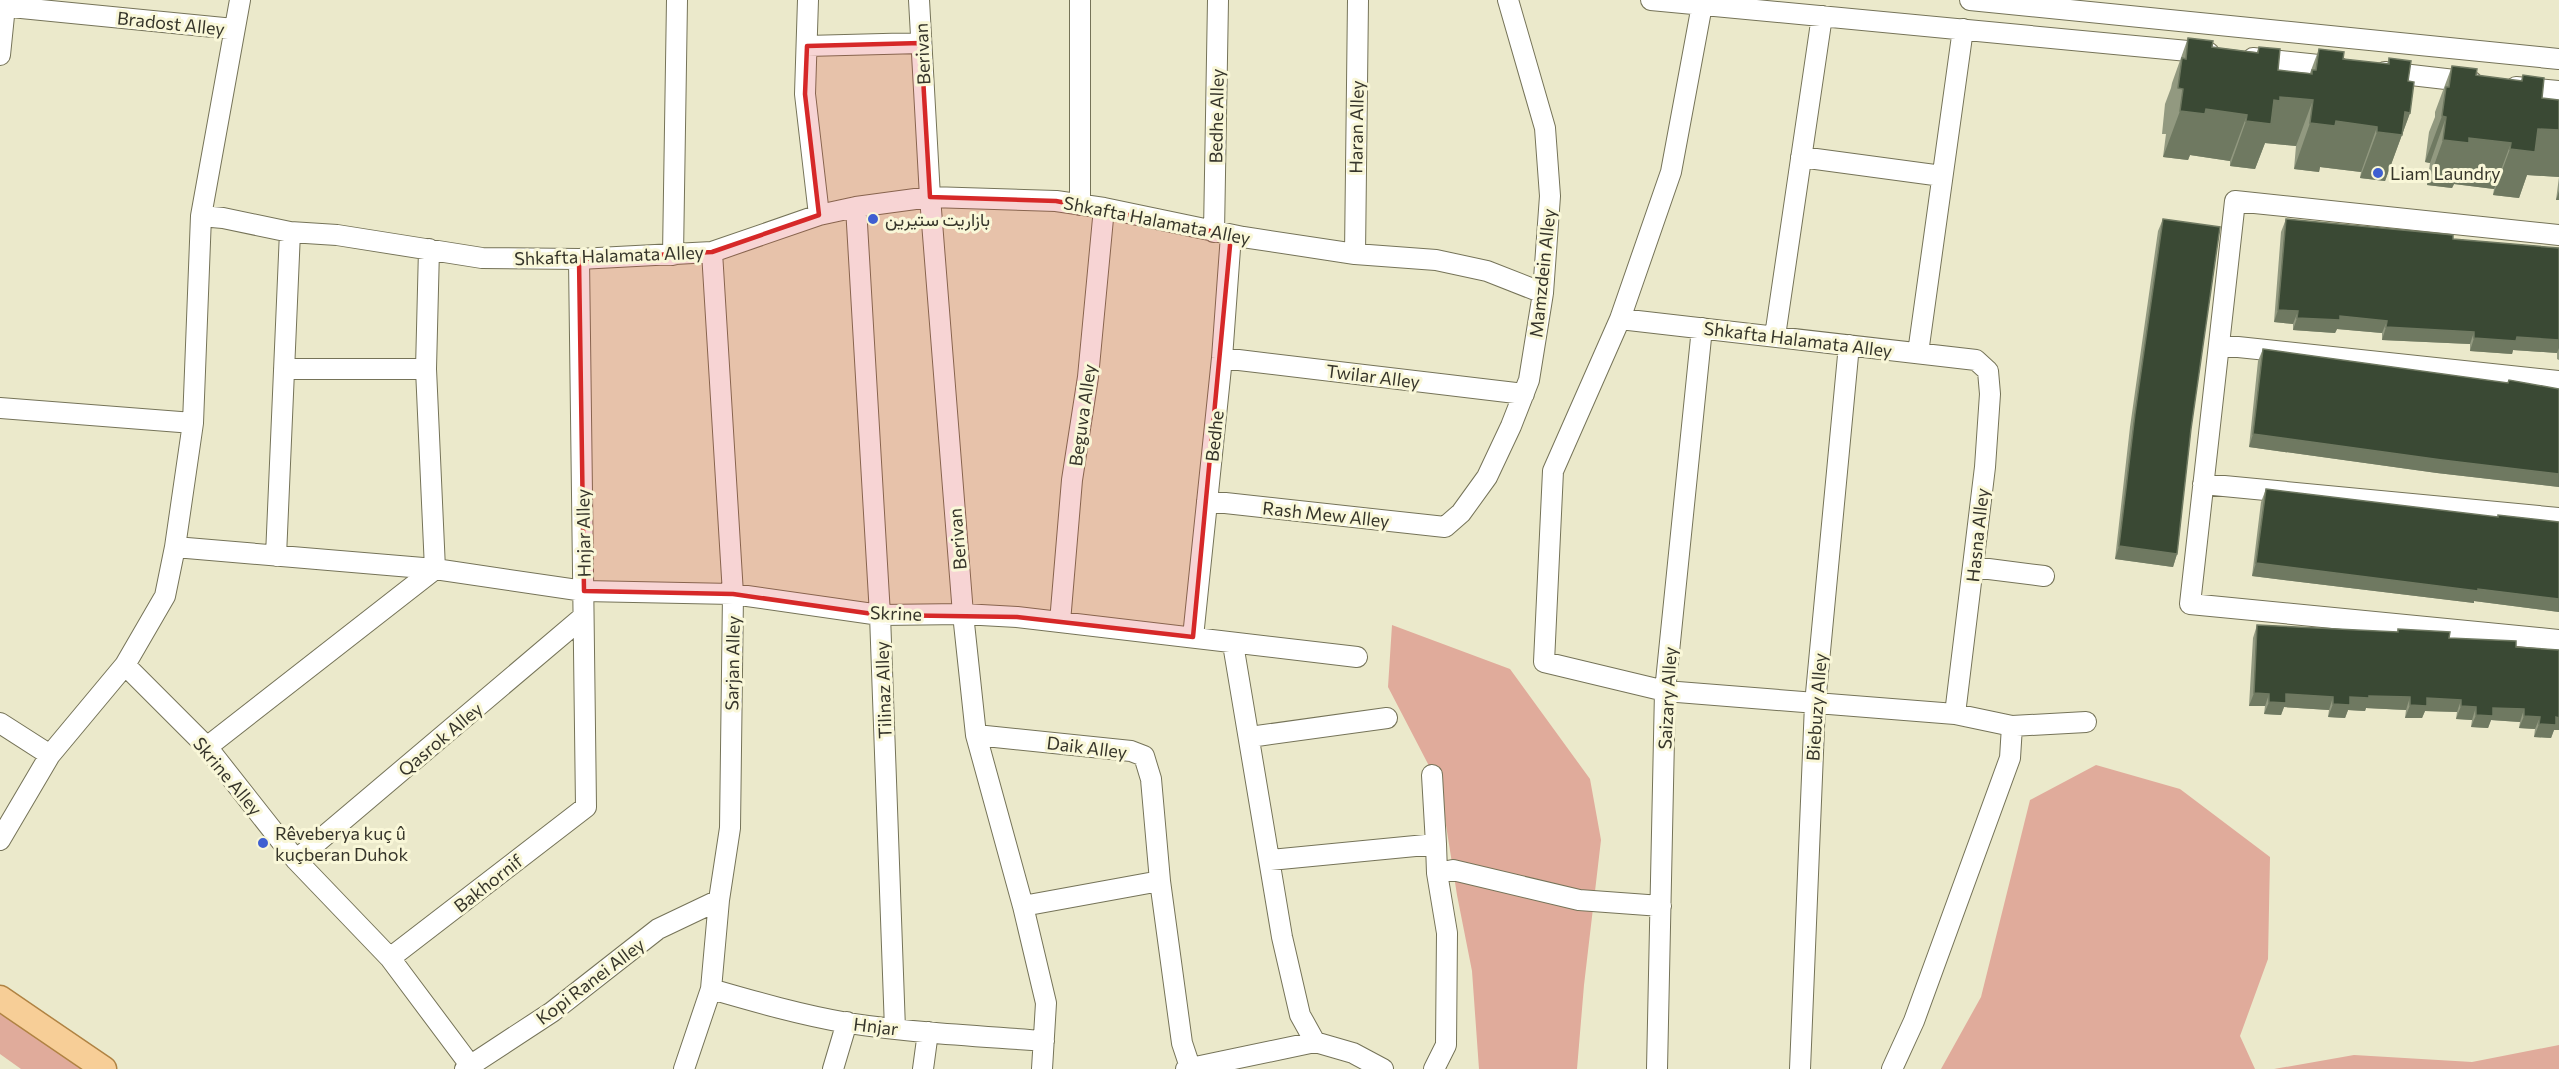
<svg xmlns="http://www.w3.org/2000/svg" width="2559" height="1069" font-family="Commissioner,Vazirmatn,sans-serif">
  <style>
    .green { fill: #e0ab9b }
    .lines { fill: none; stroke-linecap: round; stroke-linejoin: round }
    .minor-casing { stroke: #757358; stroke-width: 22 }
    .major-casing { stroke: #b08343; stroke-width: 27 }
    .minor { stroke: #fff; stroke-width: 20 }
    .major { stroke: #f7ce97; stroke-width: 24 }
    .wall { fill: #929980 }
    .shaded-wall { fill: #6f7961 }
    .building { fill: #3a4934; stroke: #6f7961; stroke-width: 1.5 }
    .marked { fill: #d62828; fill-opacity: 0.2; stroke: #d62828; stroke-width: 4.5; stroke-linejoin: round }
    .poi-dot { fill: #3f5fd1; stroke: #f9f7d8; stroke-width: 2 }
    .labels { text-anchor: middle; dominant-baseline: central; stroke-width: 6; stroke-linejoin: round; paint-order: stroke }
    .street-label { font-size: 18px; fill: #36352a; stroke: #f9f7d8 }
    .poi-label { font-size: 18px; fill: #36352a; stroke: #f9f7d8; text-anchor: start }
  </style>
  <rect width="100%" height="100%" fill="#ebe9cb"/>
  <!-- green -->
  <path class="green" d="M1392 625 1510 669 1590 779 1601 840 1584 985 1577 1069H1479L1472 971 1457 895 1440 787 1388 687Z
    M2096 765 2180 789 2270 857 2268 959 2240 1036 2255 1069H1941L1981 997 2030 800Z
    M0 1003 94 1069H21L0 1054Z
    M2559 1045V1069H2274L2354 1055 2472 1062Z"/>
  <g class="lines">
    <!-- minor casing -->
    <g class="minor-casing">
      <path id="minor" d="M808 0 805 94 819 215
        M919 0 930 197 963 614 976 735 1023 906 1046 1003 1042 1069
        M1651 0 2209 53
        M1970 0 2559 59
        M1702 5 1671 172 1620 319 1553 471 1544 662 1665 691 1955 714 2012 726 2086 722
        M0 6 234 29
        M807 46 921 43
        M0 55 5 6
        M2253 58 2338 67
        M2385 72 2472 82
        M2516 87 2559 91
        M1801 157 1942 176
        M1080 205V0
        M856 207 880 615 895 1029
        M201 216 223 218 290 232 337 235 482 258 579 259 712 252 819 215 856 207 930 197 1056 201 1104 208 1243 237 1355 254 1436 260 1487 271 1543 293
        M1214 232 1218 0
        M2559 235 2235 201 2190 604 2559 640
        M429 249 426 369 435 569
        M1355 254 1358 0
        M673 255 677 0
        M1620 319 1976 360 1988 371 1990 394 1985 467 1955 714
        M1775 336 1822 16
        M2219 345 2559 381
        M1918 353 1963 29
        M1222 358 1524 394
        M284 369H426
        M0 408 193 423
        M2203 484 2559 518
        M1207 501 1445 527 1461 513 1487 477 1511 426 1529 380 1543 293 1550 196 1545 128 1508 0
        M175 547 435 569 584 591 733 594 880 615 963 614 1017 617 1357 657
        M276 556 290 232
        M1973 567 2044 576
        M1060 622 1072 480 1088 377 1104 208
        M1193 637 1222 358 1231 235
        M1233 644 1282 937 1300 1015 1315 1042
        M125 665 165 596 175 547 193 423 201 216 240 0
        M0 723 50 755
        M976 735 1131 751 1144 756 1151 779 1160 881 1023 906
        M1250 737 1387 718
        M207 747 435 569
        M1432 775 1436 844
        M0 840 50 755 125 665 207 747 296 860 390 958 473 1069
        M296 860 583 617
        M1270 860 1436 844 1437 873 1447 933 1446 1045 1434 1069
        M1437 873 1453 870 1579 900 1661 906
        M1160 881 1182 1043 1190 1067
        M390 958 586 807 579 259
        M711 989C756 1002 801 1015 848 1023 913 1033 979 1036 1044 1041
        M465 1069 552 1012 658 929 719 900
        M684 1069 711 989 719 900 730 828 733 594 712 252
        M833 1069 847 1022
        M923 1069 928 1032
        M1186 1069 1315 1042 1353 1053 1383 1069
        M1657 1069 1665 691 1702 328
        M1800 1069 1815 704 1849 345
        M1892 1069 1914 1021 2010 758 2012 726"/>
    </g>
    <!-- major casing -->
    <g class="major-casing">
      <path id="major" d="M0 998 104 1069"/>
    </g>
    <!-- minor -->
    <use href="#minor" class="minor"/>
    <!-- major -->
    <use href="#major" class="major"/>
  </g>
  <!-- wall -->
  <path class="wall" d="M2188 38 2212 47 2257 52 2259 47 2278 70 2310 73 2319 49 2343 59 2387 64 2389 58 2408 81 2410 113 2385 181 2360 178 2361 172 2320 167 2319 172 2294 169 2296 146 2265 143 2255 169 2230 166V161L2190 155 2188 160 2163 157 2166 134H2162L2165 104 2171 88 2172 83Z
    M2452 66 2476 75 2521 81 2523 75 2542 98 2559 100V200H2556L2559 177 2527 175 2519 198 2493 195 2494 189 2454 184 2452 188 2427 185 2430 163 2425 162 2429 132 2435 117V112Z
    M2163 219 2191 429 2177 554 2173 567 2115 559 2130 427 2158 231Z
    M2286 219 2453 239 2559 248V360L2557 359V353L2513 350 2512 354 2470 351V344L2382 340V333L2337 329 2335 333 2293 330V324L2274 322 2281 232Z
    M2263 349 2508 383 2509 380 2559 389V487L2437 473 2249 447 2258 361Z
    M2266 489 2497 517 2559 522V612L2474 601V603L2252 576 2261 502Z
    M2257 625 2397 632 2398 629 2449 638 2516 647 2559 650V730H2554L2551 738 2534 737 2535 729 2519 728 2520 722 2491 720 2488 728 2471 727 2472 720 2456 719 2457 712 2425 711 2422 718H2405L2406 710 2366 708 2365 711 2348 710 2345 718 2328 717 2329 710 2284 707 2281 715 2264 714 2265 706H2249L2253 638Z"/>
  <!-- shaded-wall -->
  <path class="shaded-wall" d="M2280 97 2313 100 2296 146 2265 143 2255 169 2230 166 2246 121Z
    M2206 109 2247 115 2230 161 2190 155 2188 160 2163 157 2180 111Z
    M2405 112 2410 113 2385 181 2360 178 2377 132Z
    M2442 116 2446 117 2430 163 2425 162Z
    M2336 121 2377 127 2361 172 2320 167 2319 172 2294 169 2310 123Z
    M2538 129 2559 130V177L2527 175 2519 198 2493 195 2510 149Z
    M2469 138 2511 143 2494 189 2454 184 2452 188 2427 185 2443 140Z
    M2559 191V200H2556Z
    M2278 310 2298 311 2293 324 2274 322Z
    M2340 316 2387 321 2382 333 2337 329 2335 333 2293 330 2297 318Z
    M2386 327 2474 332 2470 344 2382 340Z
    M2517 337 2559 340V348L2557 353 2513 350 2512 354 2470 351 2474 338Z
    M2253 434 2559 474V487L2437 473 2249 447Z
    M2119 546 2177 554 2173 567 2115 559Z
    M2256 563 2559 599V612L2474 601V603L2252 576Z
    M2254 693 2269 694 2265 706H2249Z
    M2286 694 2333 697 2329 710 2284 707 2281 715 2264 714 2269 702Z
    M2369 696 2410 697 2406 710 2366 708 2365 711 2348 710 2345 718 2328 717 2333 704 2350 697Z
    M2427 698 2461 700 2457 712 2425 711 2422 718H2405L2410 705Z
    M2461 706 2476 707 2472 720 2456 719Z
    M2493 708 2524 709 2520 722 2491 720 2488 728 2471 727 2476 715Z
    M2524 716 2540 717 2535 729 2519 728Z
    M2556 717 2559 718V730H2554L2551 738 2534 737 2539 724Z"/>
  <!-- building -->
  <path class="building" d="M2188 38 2213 41 2212 47 2258 53 2259 47 2280 49 2278 70 2312 74V70H2316L2319 49 2344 52 2343 59 2389 64V58L2411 61 2408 81 2414 82 2410 113 2405 112 2402 135 2377 132V127L2336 121 2335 126 2310 123 2313 100 2280 97V101L2274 100 2271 124 2246 121 2247 115 2206 109 2205 114 2180 111 2183 89 2178 88 2182 58 2186 59Z
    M2452 66 2477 69 2476 75 2522 81 2523 75 2544 78 2542 98 2559 100V130L2538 129 2535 152 2510 149 2511 143 2469 138V143L2443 140 2446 117 2442 116 2446 87H2449Z
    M2163 219 2220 227 2191 429 2177 554 2119 546 2135 414Z
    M2286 219 2423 232 2453 235V239L2559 248V340L2517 337 2516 341 2474 338V332L2386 327 2387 321 2340 316V320L2297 318 2298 311 2278 310Z
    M2263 349 2508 383 2509 380 2559 389V474L2442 460 2253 434Z
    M2266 489 2498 517V515L2559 522V599L2478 589V591L2256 563Z
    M2257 625 2398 632V629L2450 632 2449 638 2516 641V647L2559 650V718L2556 717V725L2539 724 2540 717 2524 716V709L2493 708V716L2476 715V707L2461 706V700L2427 698V706L2410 705V697L2369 696V698L2350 697V705L2333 704V697L2286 694V703L2269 702V694L2254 693Z"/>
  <!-- marked area -->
  <path class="marked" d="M921 43 930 197 1056 201 1231 235 1193 637 1017 617 880 615 733 594 584 591 579 259 712 252 819 215 805 94 807 46Z"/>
  <!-- markers -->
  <g class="poi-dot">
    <circle cx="2378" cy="173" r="6"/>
    <circle cx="873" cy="219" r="6"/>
    <circle cx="263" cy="843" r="6"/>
  </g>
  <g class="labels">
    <!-- street labels -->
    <g class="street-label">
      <text transform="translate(171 23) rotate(6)">Bradost Alley</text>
      <text transform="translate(922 54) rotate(-93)">Berivan</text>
      <text transform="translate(1216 116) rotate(-89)">Bedhe Alley</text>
      <text transform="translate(1356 127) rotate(-89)">Haran Alley</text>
      <text transform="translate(1157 220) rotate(11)">Shkafta Halamata Alley</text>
      <text transform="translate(609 255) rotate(-2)">Shkafta Halamata Alley</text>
      <text transform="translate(1542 273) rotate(-84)">Mamzdein Alley</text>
      <text transform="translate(1798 339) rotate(7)">Shkafta Halamata Alley</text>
      <text transform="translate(1373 376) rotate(7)">Twilar Alley</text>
      <text transform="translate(1082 415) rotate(-82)">Beguva Alley</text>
      <text transform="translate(1214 436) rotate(-84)">Bedhe</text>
      <text transform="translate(1326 514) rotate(6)">Rash Mew Alley</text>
      <text transform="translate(583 533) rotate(-91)">Hnjar Alley</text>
      <text transform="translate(1977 535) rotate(-84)">Hasna Alley</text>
      <text transform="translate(957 539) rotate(-95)">Berivan</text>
      <text transform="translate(896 613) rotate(2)">Skrine</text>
      <text transform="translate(732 663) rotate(-89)">Sarjan Alley</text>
      <text transform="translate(883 690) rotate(-92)">Tilinaz Alley</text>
      <text transform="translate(1667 698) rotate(-87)">Saizary Alley</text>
      <text transform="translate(1816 707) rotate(-86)">Biebuzy Alley</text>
      <text transform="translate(440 739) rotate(-40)">Qasrok Alley</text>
      <text transform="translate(1087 747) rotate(7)">Daik Alley</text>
      <text transform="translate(228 776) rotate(50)">Skrine Alley</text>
      <text transform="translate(488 883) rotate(-38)">Bakhornif</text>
      <text transform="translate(590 981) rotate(-37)">Kopi Ranei Alley</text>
      <text transform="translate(876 1026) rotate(7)">Hnjar</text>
    </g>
    <!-- poi labels -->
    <g class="poi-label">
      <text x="2390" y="173">Liam Laundry</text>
      <text x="885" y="219">بازاريت ستيرين</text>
      <text x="275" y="833">Rêveberya kuç û<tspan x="275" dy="21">kuçberan Duhok</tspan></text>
    </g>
  </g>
</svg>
